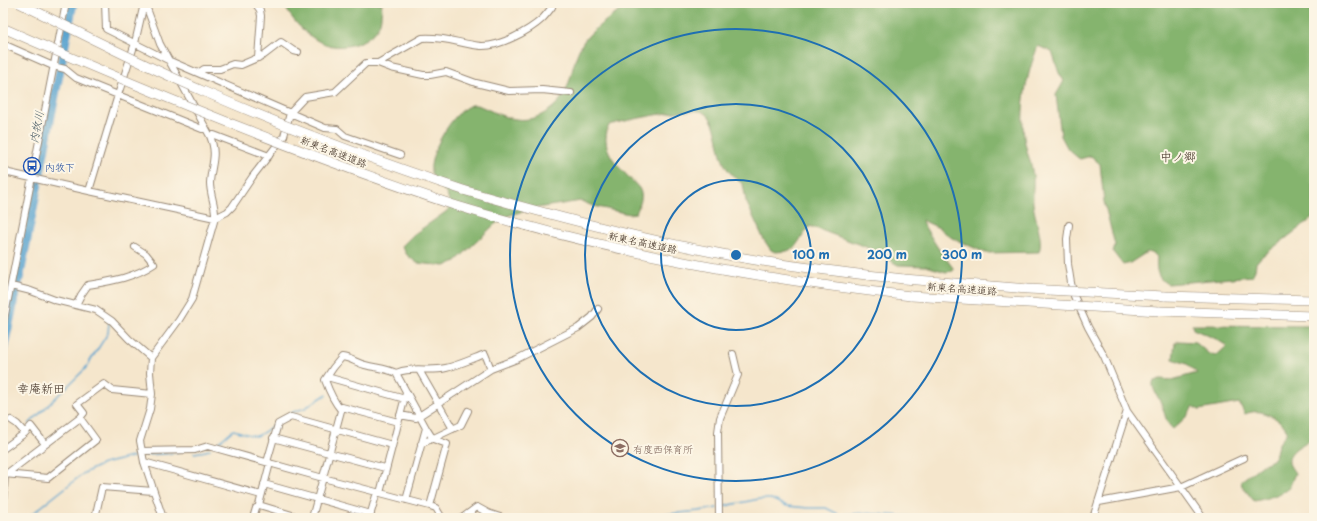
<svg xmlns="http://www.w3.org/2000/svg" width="1317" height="521" font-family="'Playpen Sans','Klee One',sans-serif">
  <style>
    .forest { fill: #85b46e; stroke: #606f46 }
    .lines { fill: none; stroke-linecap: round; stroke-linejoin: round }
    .stream { stroke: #57a2cf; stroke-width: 1.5 }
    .river { stroke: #57a2cf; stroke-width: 9 }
    .minor-casing { stroke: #988875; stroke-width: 8 }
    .highway-casing { stroke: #988875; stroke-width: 10 }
    .minor { stroke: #fff; stroke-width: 6 }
    .highway { stroke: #fff; stroke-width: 9 }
    .highway-bridge-casing { stroke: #988875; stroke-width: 10; stroke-linecap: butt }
    .highway-bridge { stroke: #fff; stroke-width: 9 }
    .ring { fill: none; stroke: #1f6fb2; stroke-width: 2 }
    .labels { text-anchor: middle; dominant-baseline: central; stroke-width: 4; stroke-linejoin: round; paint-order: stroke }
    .street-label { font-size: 10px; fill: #3b2a1e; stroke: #fcf5e5 }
    .transit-label { font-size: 10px; fill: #164399; stroke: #fcf5e5; text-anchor: start }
    .education-label { font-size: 10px; fill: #785e54; stroke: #fcf5e5; text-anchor: start }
    .water-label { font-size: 11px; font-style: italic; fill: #465a65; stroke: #fcf5e5 }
    .quarter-label { font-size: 12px; fill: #3b2a1e; stroke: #fcf5e5 }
    .centre { fill: #1f6fb2; stroke: #fcf5e5; stroke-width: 2 }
    .ring-label { font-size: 12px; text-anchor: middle; font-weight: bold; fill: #1f6fb2; stroke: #fcf5e5; stroke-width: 4; stroke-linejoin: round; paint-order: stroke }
  </style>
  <rect width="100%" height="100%" fill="#fcf5e5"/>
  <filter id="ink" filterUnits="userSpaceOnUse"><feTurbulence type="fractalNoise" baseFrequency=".025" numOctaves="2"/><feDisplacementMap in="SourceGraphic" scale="8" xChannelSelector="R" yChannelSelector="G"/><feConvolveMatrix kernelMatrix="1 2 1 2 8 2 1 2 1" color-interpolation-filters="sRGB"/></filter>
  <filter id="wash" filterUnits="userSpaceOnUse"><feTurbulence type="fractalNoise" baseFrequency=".012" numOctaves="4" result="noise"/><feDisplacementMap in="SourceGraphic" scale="16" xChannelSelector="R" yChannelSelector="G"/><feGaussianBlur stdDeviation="0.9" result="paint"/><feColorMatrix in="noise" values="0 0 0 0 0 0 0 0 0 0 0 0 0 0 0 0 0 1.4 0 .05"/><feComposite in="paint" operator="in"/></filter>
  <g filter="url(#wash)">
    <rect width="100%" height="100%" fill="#f5e6cc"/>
    <!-- forest -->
    <path class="forest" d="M283 3H382C381 11 382 20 378 27 367 45 340 51 322 43 305 35 291 19 283 3Z
      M632 3H1314V217L1261 257 1256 263 1255 270 1252 276 1168 284C1156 279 1156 268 1157 257L1154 254 1147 252 1130 263 1123 265 1113 252 1115 245 1104 202 1100 164 1091 156 1080 159 1077 157 1068 149 1061 136 1056 95 1064 81 1059 73 1052 52 1038 46C1026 76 1019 111 1025 143 1027 154 1032 164 1033 176 1034 185 1032 194 1033 203 1034 217 1044 239 1039 252L986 253 952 238 939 228 922 220 923 224 938 248 953 268V271L946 272 926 266 898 265 866 247 810 226 794 248 787 251 775 252 771 250 764 240 746 201 743 184C725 171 722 162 718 141 717 136 716 130 714 126 712 121 709 114 703 112 692 106 623 121 609 125 597 152 623 170 639 188 644 197 640 204 636 213L629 214 593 206 581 201 530 209 510 215 495 224 456 261 445 266 417 263 407 255 402 246 413 235 447 211 450 206C449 203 449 200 448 197 444 188 434 182 431 172 428 154 454 109 472 105 478 104 484 108 489 110 512 121 531 125 552 108 575 90 569 62 584 41 594 27 617 13 632 3Z
      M1192 325 1314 326V424L1311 439C1303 445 1288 450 1289 462 1289 465 1293 470 1295 473 1293 477 1292 482 1290 486 1287 493 1262 500 1254 501L1242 486 1241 481 1262 465 1273 460 1275 457 1278 445 1287 432C1285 422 1271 415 1261 412 1255 411 1250 412 1245 414L1239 403 1199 410 1193 406 1187 416 1173 429C1165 423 1165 412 1161 403 1158 396 1152 390 1153 382L1160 379 1172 380 1197 373 1187 364 1173 359 1175 343 1179 341 1195 342 1209 354 1216 356 1227 346 1216 339 1193 329Z"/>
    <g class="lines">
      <!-- stream -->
      <path class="stream" d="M289 415 293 412 305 408 327 394
        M29 424 85 369 108 333 109 322
        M3 445 8 442
        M214 446 233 430C239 431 250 436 256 436 264 435 277 420 286 417
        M194 453 206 451 210 449
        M144 455 178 453
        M720 507 759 499H771L787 506 808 508H826L840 515 863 513 928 518
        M27 518 84 473 103 464 140 455
        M629 518 699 511 717 508"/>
      <!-- river -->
      <path class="river" d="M3 350 21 270 73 3"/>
    </g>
  </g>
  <g filter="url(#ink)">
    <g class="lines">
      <!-- minor casing -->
      <g class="minor-casing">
        <path id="minor" d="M105 3 106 29 170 61 325 128 337 129 345 136 400 155
          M145 3 160 44 210 136C218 156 211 164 210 183 210 195 216 206 215 218L192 299 179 320 151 358 150 373 152 394 150 409 140 441 144 462 163 518
          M255 3 260 10 261 16 258 58
          M3 44 53 66 65 69 76 78 202 129H206
          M378 63 391 68 423 75H430L446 72 476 83 509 91 542 90 571 93
          M198 73 204 69H220L233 64 241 65 264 55 281 42 294 51 298 52
          M210 136 214 135 269 156
          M3 169 9 173 89 191 215 218 227 212 232 207 253 176 284 136 290 113 305 97 335 92 366 63H378L422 38C443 36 461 44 481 46 499 47 529 31 542 19 546 15 549 11 552 7
          M89 191 118 95 135 43 143 8 151 3
          M1069 225 1067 239 1068 264 1071 283 1074 296 1088 327 1104 356 1127 411 1203 518
          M11 286 31 291 55 300 96 310 112 321 129 339 151 358
          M76 305 81 295 88 285C112 281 133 278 154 264L146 254 135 247
          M3 325 66 3
          M419 370 453 429
          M396 373C411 366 430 372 446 368 459 365 472 359 485 354L491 369
          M327 377 405 399
          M341 410C333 401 329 391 325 380L333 368 342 357C351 358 357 363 365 365 376 368 386 368 396 373L426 428 406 500
          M400 415 416 418 419 416 491 369 517 359 578 328 592 317 598 309
          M11 420 17 424 25 433
          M426 428 433 439 447 444 430 506
          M273 438 385 468
          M421 444 461 425 468 411
          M3 449 25 433 31 426 45 444
          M142 451 195 450 208 446 323 478 430 506 436 508 442 518
          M144 462 261 495
          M267 462 278 424 291 417 392 445
          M270 463 259 505 302 518
          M4 474 48 478 96 440 80 418
          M264 484 371 514
          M380 493 406 393
          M3 502 5 475 80 418 84 413 77 404 104 384 112 390 152 394
          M1099 502 1181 487 1244 458
          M370 516 377 492
          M95 518 102 487 153 491
          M253 518 256 508
          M312 518 342 407 398 422
          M462 518 477 507 488 513 503 518
          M719 518 718 432 720 418 738 375 733 354
          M1093 518 1127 411"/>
      </g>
      <!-- highway casing -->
      <g class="highway-casing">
        <path id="highway" d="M463 190C546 214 628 236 712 252 776 265 840 272 904 279
          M454 205C603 251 756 279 911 296
          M1164 296 1314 300
          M1159 311 1314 316"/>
      </g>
      <!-- minor -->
      <use href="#minor" class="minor"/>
      <!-- highway -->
      <use href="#highway" class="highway"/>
      <!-- highway-bridge casing -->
      <g class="highway-bridge-casing">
        <path id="highway-bridge" d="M19 3C81 33 142 65 205 92 290 129 376 161 463 190
          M3 28C151 93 300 154 454 205
          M904 279 1028 289 1164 296
          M911 296 1159 311"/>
      </g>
      <!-- highway-bridge -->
      <use href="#highway-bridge" class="highway-bridge"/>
    </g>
  </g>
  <!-- distance rings -->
  <g class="ring">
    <circle cx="736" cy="255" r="75"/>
    <circle cx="736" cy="255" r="151"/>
    <circle cx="736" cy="255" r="226"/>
  </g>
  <!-- icons -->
  <defs>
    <g id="bus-ring" transform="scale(0.9)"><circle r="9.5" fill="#fcf5e5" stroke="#1a4fb4" stroke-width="1.5"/><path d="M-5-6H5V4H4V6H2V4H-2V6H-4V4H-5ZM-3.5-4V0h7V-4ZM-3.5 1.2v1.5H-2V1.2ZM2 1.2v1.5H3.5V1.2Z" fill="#1a4fb4"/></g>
    <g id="school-ring" transform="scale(0.9)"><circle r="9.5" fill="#fcf5e5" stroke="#8d6e63" stroke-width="1.5"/><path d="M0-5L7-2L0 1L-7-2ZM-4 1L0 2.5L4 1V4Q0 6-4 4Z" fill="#8d6e63"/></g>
  </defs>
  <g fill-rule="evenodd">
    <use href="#bus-ring" x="32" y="166"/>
    <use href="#school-ring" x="620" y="448"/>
  </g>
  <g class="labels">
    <!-- street labels -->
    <g class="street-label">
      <text transform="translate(334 151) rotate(21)">新東名高速道路</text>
      <text transform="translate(643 242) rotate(12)">新東名高速道路</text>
      <text transform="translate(962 288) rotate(4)">新東名高速道路</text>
    </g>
    <!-- transit labels -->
    <g class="transit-label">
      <text x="45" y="166">内牧下</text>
    </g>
    <!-- education labels -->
    <g class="education-label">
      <text x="633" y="448">有度西保育所</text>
    </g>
    <!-- water labels -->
    <g class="water-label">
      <text transform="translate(36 127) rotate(-79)">内牧川</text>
    </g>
    <!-- quarter labels -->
    <g class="quarter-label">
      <text x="1178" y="156">中ノ郷</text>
      <text x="41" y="388">幸庵新田</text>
    </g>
  </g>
  <circle cx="736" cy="255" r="6" class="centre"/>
  <g class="ring-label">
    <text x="811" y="259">100 m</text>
    <text x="887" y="259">200 m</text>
    <text x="962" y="259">300 m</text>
  </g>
  <!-- margin -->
  <rect width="1317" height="521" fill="none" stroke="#fcf5e5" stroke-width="16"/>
</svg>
